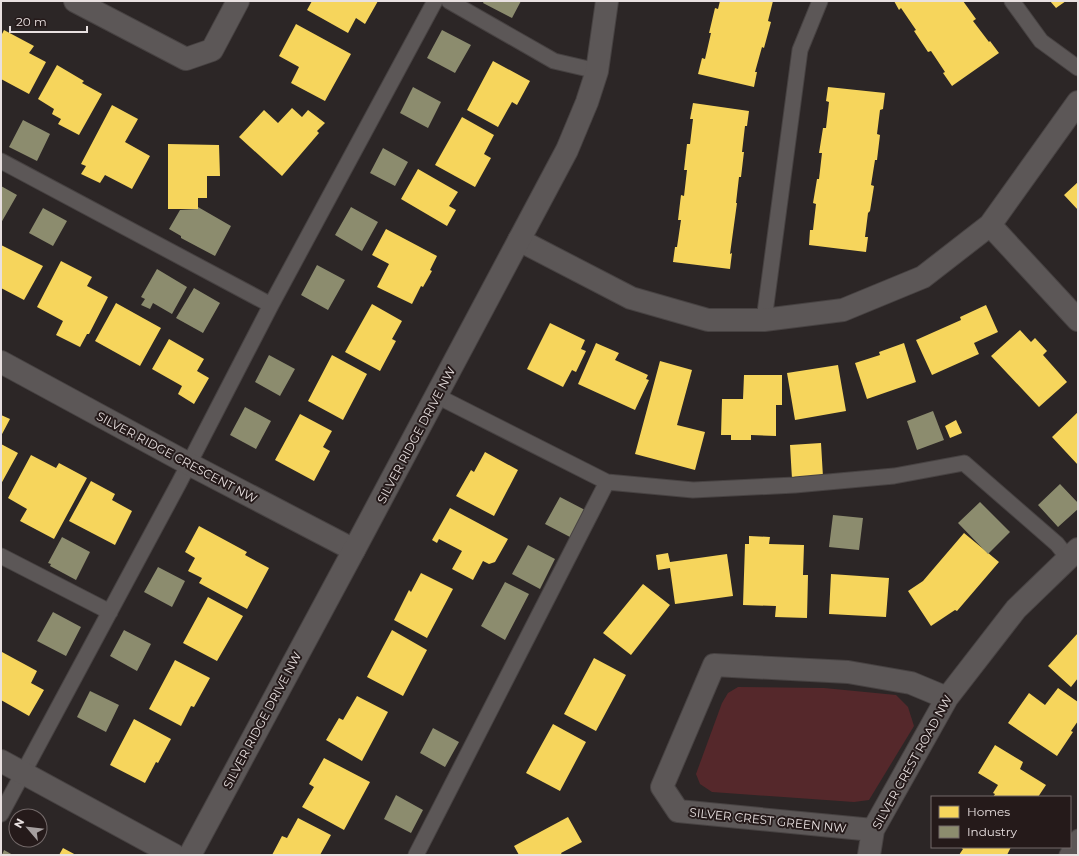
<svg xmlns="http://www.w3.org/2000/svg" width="1079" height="856" font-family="Montserrat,sans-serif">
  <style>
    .green { fill: #55282b }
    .homes { fill: #f6d55c }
    .industry { fill: #8c8c6e }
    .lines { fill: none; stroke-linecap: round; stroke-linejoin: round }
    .lane-casing { stroke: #474242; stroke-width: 17 }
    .street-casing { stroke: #474242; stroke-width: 24 }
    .secondary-casing { stroke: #474242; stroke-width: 24 }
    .lane { stroke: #5c5757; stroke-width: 15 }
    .street { stroke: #5c5757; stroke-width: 22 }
    .secondary { stroke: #5c5757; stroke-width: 22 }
    .labels { text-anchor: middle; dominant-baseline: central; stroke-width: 4; stroke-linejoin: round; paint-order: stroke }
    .street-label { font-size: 12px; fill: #e8e0e0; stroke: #251a1a }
  </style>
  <rect width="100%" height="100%" fill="#2c2626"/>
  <!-- green -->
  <path class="green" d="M738 687 824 688 896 695 908 707 914 726 869 800 854 802 712 792 700 784 696 774 722 703 728 693Z"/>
  <!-- homes -->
  <path class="homes" d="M312 1H378L365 24 356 18 348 33 307 10Z
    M720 1H773L768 21 771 22 764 48 762 47 755 72H757L754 87 698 74 702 58 705 59 711 33H709L715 8 718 9Z
    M894 1H963L976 19 973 21 989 42 990 41 999 53 952 86 943 73 945 72 931 51 928 52 914 31 916 30 901 8 899 10Z
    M1050 1H1066L1056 8Z
    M296 24 351 54 325 101 291 83 299 67 279 56Z
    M4 30 34 46 29 53 46 62 29 94 1 79V36Z
    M493 61 530 81 517 105 512 102 498 127 467 110Z
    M57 65 84 81 82 83 102 94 79 135 58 124 61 119 52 114 54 109 38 99Z
    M828 87 885 93 883 109 880 110 877 134 880 135 877 160H875L871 185 874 186 870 211 868 213 865 237H868L866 252 809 245 810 230H813L816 204 813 203 817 179H819L822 153H819L823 128H826L829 102 826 101Z
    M693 103 749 111 747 126H745L742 152H744L741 177H739L736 203H737L730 254 732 253 730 269 673 262 675 247H677L681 220H678L681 195 684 196 687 170H684L687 144H690L693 119H690Z
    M112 105 138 119 125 142 150 156 132 189 105 175 100 183 81 174 86 166 81 164Z
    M292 108 302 117 308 110 325 123 317 131 319 133 282 176 239 137 264 110 278 123Z
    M462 117 494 135 484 154 491 158 475 187 435 165Z
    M168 144 219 145 220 176H207V198H198V209H168Z
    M418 169 458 192 449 206 456 210 447 226 401 199Z
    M1078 182V210L1064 195Z
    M386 229 437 256 430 270 432 271 423 287 421 286 412 304 377 287 389 264 372 255Z
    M1 245 43 266 24 300 1 288Z
    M61 261 92 277 87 286 108 297 89 334H87L80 347 56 335 63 321 37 307Z
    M116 303 161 328 140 366 95 341Z
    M372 304 402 321 392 339 396 341 380 371 345 352Z
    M986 305 998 332 974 343 979 354 932 375 916 340 961 320 960 317Z
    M550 323 585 340 581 349 586 351 576 372 572 370 563 387 527 369Z
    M1020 330 1031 342 1035 338 1047 351 1043 355 1067 382 1039 407 991 356Z
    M169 339 204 359 197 371 209 378 194 404 178 394 182 386 152 369Z
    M596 343 619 353 615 360 648 375 646 379 649 380 635 410 578 384Z
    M904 343 916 382 867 399 855 363 880 355 879 352Z
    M332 355 367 374 343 420 308 401Z
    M660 361 692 370 677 425 705 432 695 470 635 454Z
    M838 365 846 411 795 420 787 373Z
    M744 375H782V405H776V436L751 435V440H731V435H721L722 399H743Z
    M1078 412V465L1052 437Z
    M300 414 332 431 323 447 330 451 314 481 275 460Z
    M1 415 10 419 1 436Z
    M956 420 962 433 950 438 945 426Z
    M821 443 823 477 792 479 790 445Z
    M1 444 18 453 1 484Z
    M485 452 518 470 494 516 456 496 471 470 474 472Z
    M31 455 56 468 59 463 87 478 54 539 20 521 27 509 8 498Z
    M91 481 115 494 112 500 132 511 115 545 69 521Z
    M450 508 508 539 495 562 489 564 483 561 473 580 452 569 462 551 439 539 437 543 432 540Z
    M199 526 247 552 245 555 269 568 247 609 199 583 202 578 188 571 195 558 185 552Z
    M964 533 999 562 957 611 955 610 931 626 908 591 923 581Z
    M749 536 770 537 769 544 804 545 803 575H808L807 618 775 617 776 606 743 605 745 544H749Z
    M668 553 670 562 727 554 733 596 675 604 670 568 658 570 656 555Z
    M421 573 453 589 427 638 394 620 409 590 411 592Z
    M831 574 889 578 886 617 829 614Z
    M643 584 670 605 631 655 603 633Z
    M208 597 243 616 217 661 183 643Z
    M392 630 427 650 403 696 367 677Z
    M1078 633V678L1071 687 1048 666Z
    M2 652 37 671 31 683 44 690 29 716 1 700V655Z
    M594 658 626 675 596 731 564 714Z
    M175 660 210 678 194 707 191 706 181 726 149 709Z
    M1058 688 1078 702V721L1071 731 1073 732 1057 756 1008 723 1029 693 1045 705Z
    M357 696 388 712 362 761 326 740 339 718 343 720Z
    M134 719 171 739 158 763 156 762 145 783 110 765Z
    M553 724 586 742 560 791 526 773Z
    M995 745 1023 762 1020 769 1046 785 1038 797H993L995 794 993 793 998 785 978 773Z
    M324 758 370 782 344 830 302 807 314 787 309 784Z
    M568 817 582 842 561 853 562 855H519L514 846Z
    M298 818 331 835 320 855H272L282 836 287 838Z
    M960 847H1011L1007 855H959L963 849Z
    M63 848 76 855H59Z"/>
  <!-- industry -->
  <path class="industry" d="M484 1H521L512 18 483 3Z
    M442 30 471 45 455 73 427 58Z
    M413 87 441 102 428 128 400 113Z
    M23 120 50 134 37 161 9 147Z
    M383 148 408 162 395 186 370 173Z
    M1 186 17 195 1 223Z
    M198 207 231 226 215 256 181 238V236L169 229 180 210 198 209Z
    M351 207 378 222 362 251 335 235Z
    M43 208 67 221 53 246 29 233Z
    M317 265 345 280 328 310 301 295Z
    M157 269 187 287 172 314 153 303 150 309 141 305 145 299 141 297Z
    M194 288 220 303 203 333 176 318Z
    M269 355 295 369 280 396 255 382Z
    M245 407 271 421 256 449 230 435Z
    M933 411 944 440 917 450 907 421Z
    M1060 484 1078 503V509L1058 527 1038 505Z
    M560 497 585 510 570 537 545 524Z
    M980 502 1010 532 988 554 958 523Z
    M833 515 863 518 859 550 829 547Z
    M62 537 90 552 76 580 50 566 51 564 48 563Z
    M528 545 555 559 540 589 512 574Z
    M158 567 185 581 172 607 144 592Z
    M505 582 529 594 505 640 481 626Z
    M53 612 81 627 66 656 37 641Z
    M124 630 151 644 137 671 110 656Z
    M90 691 119 705 106 732 77 717Z
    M433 728 459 742 445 767 420 753Z
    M396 795 423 810 411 833 384 819Z
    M4 850 13 855H2Z"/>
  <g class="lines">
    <!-- lane casing -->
    <g class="lane-casing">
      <path id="lane" d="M449 1 554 61 597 71
        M1012 1 1041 41 1078 68
        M1 161 271 305
        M764 320 800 50 820 1
        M437 396 607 482 693 490 795 485 894 476 964 463 1057 544 1068 558
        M1 556 110 612
        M1 814 179 483 271 305 435 1
        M416 855 607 482
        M1067 855 1078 837"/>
    </g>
    <!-- street casing -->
    <g class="street-casing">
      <path id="street" d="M75 1 186 59 212 50 238 1
        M990 225 1078 320
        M519 240 631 298 708 320H764L843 310 923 277 990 225 1078 102
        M1 362 189 464 354 550
        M1 761 174 855
        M873 830 678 811 662 787 714 665 848 672 911 683 947 698
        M869 855 873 830 947 698 1016 609 1078 549"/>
    </g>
    <!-- secondary casing -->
    <g class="secondary-casing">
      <path id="secondary" d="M190 855 354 550 567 150 587 102 597 71 607 1"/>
    </g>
    <!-- lane -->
    <use href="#lane" class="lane"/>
    <!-- street -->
    <use href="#street" class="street"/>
    <!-- secondary -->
    <use href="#secondary" class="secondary"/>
  </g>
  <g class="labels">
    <!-- street labels -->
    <g class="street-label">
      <text transform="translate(416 435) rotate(-62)">SILVER RIDGE DRIVE NW</text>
      <text transform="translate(177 457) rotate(28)">SILVER RIDGE CRESCENT NW</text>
      <text transform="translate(262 720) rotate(-62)">SILVER RIDGE DRIVE NW</text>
      <text transform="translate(912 762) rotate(-61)">SILVER CREST ROAD NW</text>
      <text transform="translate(768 820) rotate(6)">SILVER CREST GREEN NW</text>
    </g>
  </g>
  <!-- border -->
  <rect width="1079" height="856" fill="none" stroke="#e8e0e0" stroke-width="4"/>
  <!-- legend -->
  <rect x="931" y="796" width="140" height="52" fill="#251a1a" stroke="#736969"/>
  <rect x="939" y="806" width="20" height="12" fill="#f6d55c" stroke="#736969"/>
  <text x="967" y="816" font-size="12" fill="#e8e0e0">Homes</text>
  <rect x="939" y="826" width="20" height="12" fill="#8c8c6e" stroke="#736969"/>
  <text x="967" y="836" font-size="12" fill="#e8e0e0">Industry</text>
  <!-- north arrow -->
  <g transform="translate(28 828) rotate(298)"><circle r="19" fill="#251a1a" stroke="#736969"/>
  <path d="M0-3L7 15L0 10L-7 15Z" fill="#a69f9f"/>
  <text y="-6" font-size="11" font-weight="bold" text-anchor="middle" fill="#e8e0e0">N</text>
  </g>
  <!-- scale -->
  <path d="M10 26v6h77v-6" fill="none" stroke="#e8e0e0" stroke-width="2"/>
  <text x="16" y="26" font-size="12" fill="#e8e0e0" stroke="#251a1a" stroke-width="3" paint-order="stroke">20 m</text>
</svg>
